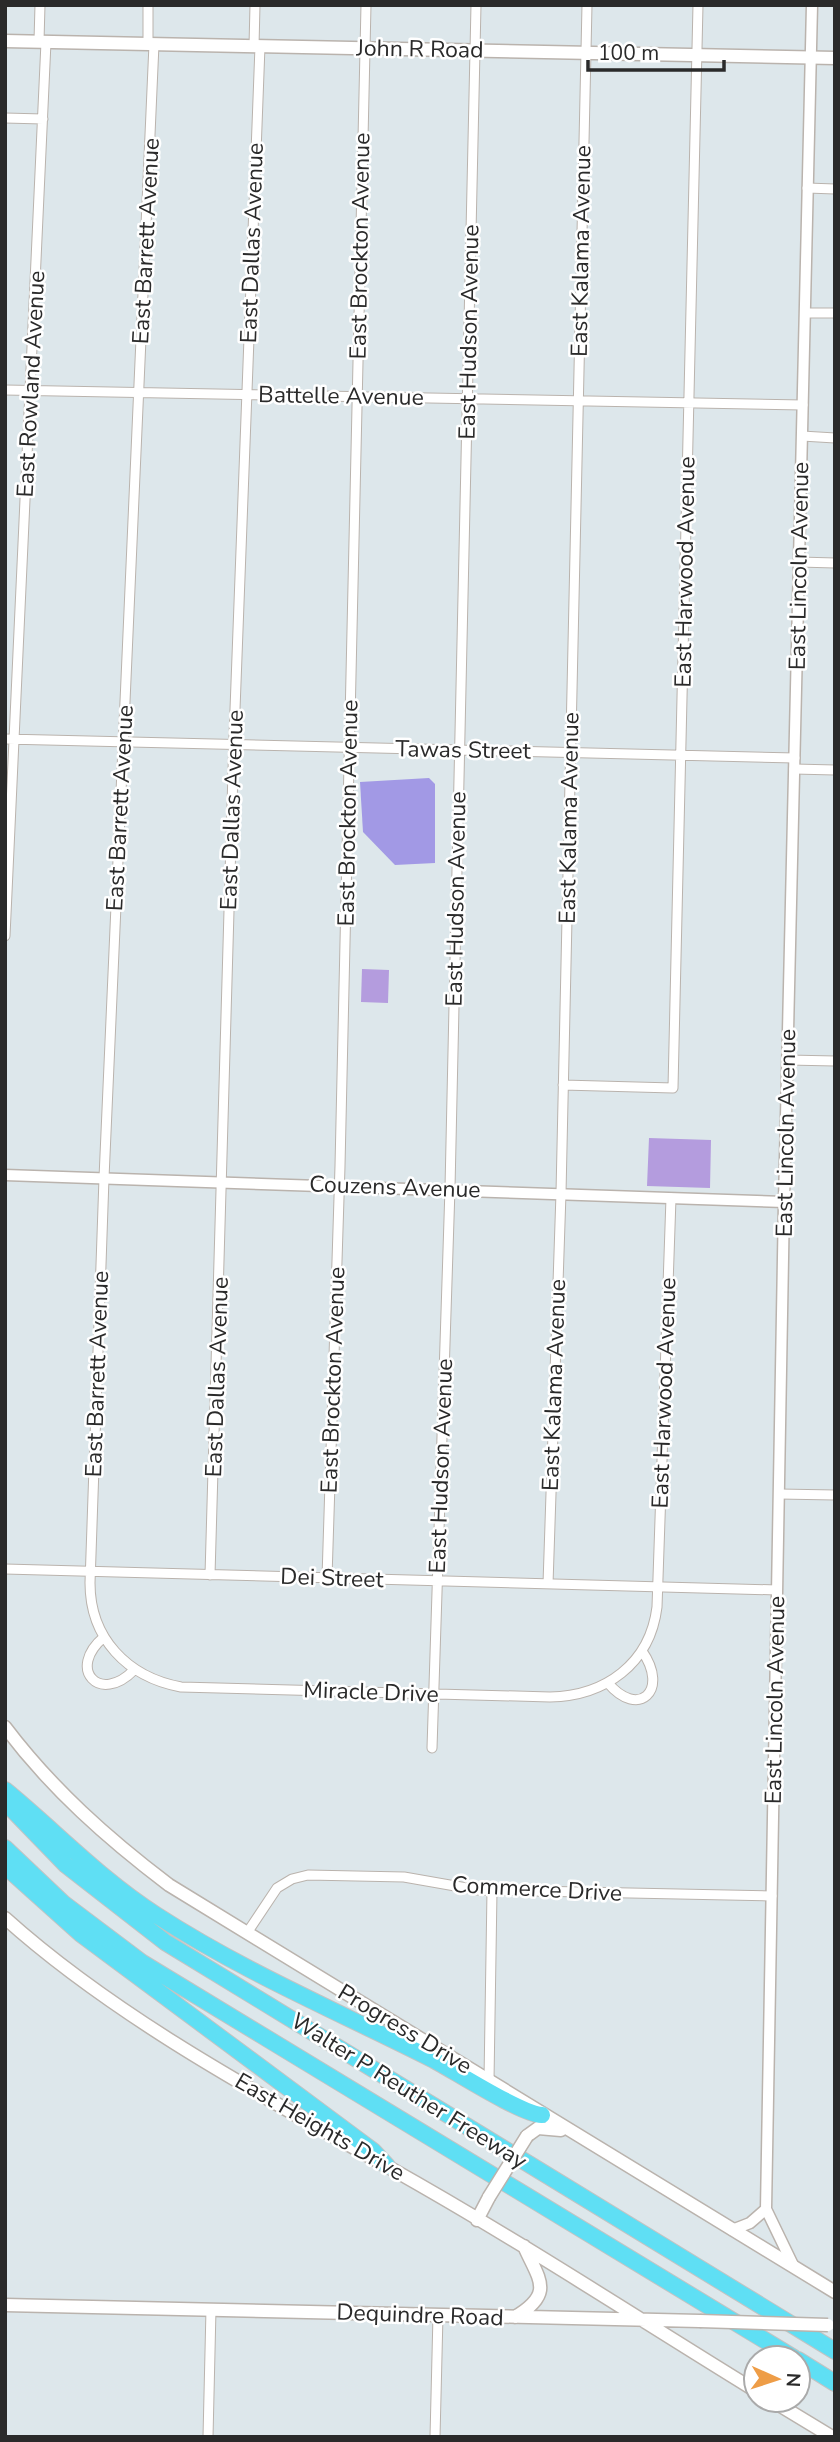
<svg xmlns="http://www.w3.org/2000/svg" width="840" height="2442" font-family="'Nunito Sans',sans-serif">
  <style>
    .green { fill: #b49cde }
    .pitch { fill: #a299e5 }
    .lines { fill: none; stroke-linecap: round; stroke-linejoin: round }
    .minor-casing { stroke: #bab3ad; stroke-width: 11 }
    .tertiary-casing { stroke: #bab3ad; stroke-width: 13 }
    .secondary-casing { stroke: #bab3ad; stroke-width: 15 }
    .motorway-casing { stroke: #c3c3c3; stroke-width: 18 }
    .minor { stroke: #fff; stroke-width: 9 }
    .tertiary { stroke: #fff; stroke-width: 10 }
    .secondary { stroke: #fff; stroke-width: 12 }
    .motorway { stroke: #5fdff4; stroke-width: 16 }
    .secondary-bridge-casing { stroke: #bab3ad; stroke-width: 15; stroke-linecap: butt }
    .secondary-bridge { stroke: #fff; stroke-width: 12 }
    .labels { text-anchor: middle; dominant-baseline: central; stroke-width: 5; stroke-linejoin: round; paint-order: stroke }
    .street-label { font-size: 23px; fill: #2a2a2a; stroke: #fff }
  </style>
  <rect width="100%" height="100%" fill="#dde7eb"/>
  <!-- green -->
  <path class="green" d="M362 969 389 970 388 1003 361 1002Z
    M649 1138 711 1140 710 1188 647 1186Z"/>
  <!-- pitch -->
  <path class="pitch" d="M429 778 435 784V863L395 865 363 832 360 782Z"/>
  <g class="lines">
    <!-- minor casing -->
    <g class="minor-casing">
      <path id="minor" d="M39 41 40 5
        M148 43V5
        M154 44 104 1178 90 1583C90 1638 127 1677 181 1687L550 1697C605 1696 650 1664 657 1607L671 1198
        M254 46 255 5
        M5 118 43 119
        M807 188 835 189
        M805 313H835
        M5 390 803 405
        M802 436 835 438
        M799 562 835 563
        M5 739 795 758
        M794 769 835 770
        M5 936 46 42
        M788 1060 835 1061
        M563 1085 673 1088 698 5
        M779 1494 835 1495
        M5 1569 777 1590
        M210 1575 234 736 260 46
        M327 1578 340 1166 366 5
        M548 1584 561 1193 587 5
        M104 1637C66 1669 100 1705 134 1670
        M608 1683C638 1719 670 1691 642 1651
        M432 1748 450 1188 476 5
        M247 1933 277 1888 292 1879 308 1875 404 1877 478 1890 772 1896
        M489 2080 492 1891
        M208 2437 211 2309
        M435 2437 438 2315"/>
    </g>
    <!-- tertiary casing -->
    <g class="tertiary-casing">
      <path id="tertiary" d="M5 1175 784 1202
        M732 2230 750 2223 766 2209
        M794 2267 766 2209 784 1202 812 5"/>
    </g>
    <!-- secondary casing -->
    <g class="secondary-casing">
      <path id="secondary" d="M5 41 835 58
        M5 1727C52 1789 107 1838 169 1885L835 2292
        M5 1918C115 2017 262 2096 390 2168 515 2238 634 2316 756 2391
        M527 2136 538 2128 561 2130
        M477 2220 489 2197
        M5 2305 700 2321
        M515 2317C555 2293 539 2280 524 2246
        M771 2400 832 2437"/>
    </g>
    <!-- motorway casing -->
    <g class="motorway-casing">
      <path id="motorway" d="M5 1790C56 1832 100 1879 156 1915 244 1972 341 2013 434 2060 458 2073 520 2113 542 2115
        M5 1802 66 1865 165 1942 835 2351
        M5 1848 64 1904 141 1962 794 2358
        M5 1866 81 1934 373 2151 387 2166
        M798 2360 835 2383"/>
    </g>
    <!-- minor -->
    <use href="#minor" class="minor"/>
    <!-- tertiary -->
    <use href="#tertiary" class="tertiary"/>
    <!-- secondary -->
    <use href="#secondary" class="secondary"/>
    <!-- motorway -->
    <use href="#motorway" class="motorway"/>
    <!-- secondary-bridge casing -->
    <g class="secondary-bridge-casing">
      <path id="secondary-bridge" d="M489 2197 527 2136
        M700 2321 828 2325"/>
    </g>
    <!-- secondary-bridge -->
    <use href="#secondary-bridge" class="secondary-bridge"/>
  </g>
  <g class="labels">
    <!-- street labels -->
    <g class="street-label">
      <text transform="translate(420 49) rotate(1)">John R Road</text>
      <text transform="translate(146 241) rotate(-87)">East Barrett Avenue</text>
      <text transform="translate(252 243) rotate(-88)">East Dallas Avenue</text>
      <text transform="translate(360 246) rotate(-89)">East Brockton Avenue</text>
      <text transform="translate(581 251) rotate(-89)">East Kalama Avenue</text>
      <text transform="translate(469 332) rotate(-89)">East Hudson Avenue</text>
      <text transform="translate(31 384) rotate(-87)">East Rowland Avenue</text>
      <text transform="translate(341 396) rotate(1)">Battelle Avenue</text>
      <text transform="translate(799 566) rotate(-89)">East Lincoln Avenue</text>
      <text transform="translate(685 572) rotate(-89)">East Harwood Avenue</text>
      <text transform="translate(463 750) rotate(1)">Tawas Street</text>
      <text transform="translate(120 808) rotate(-87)">East Barrett Avenue</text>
      <text transform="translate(232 810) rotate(-88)">East Dallas Avenue</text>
      <text transform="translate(348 813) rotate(-89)">East Brockton Avenue</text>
      <text transform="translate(569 818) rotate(-89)">East Kalama Avenue</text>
      <text transform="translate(456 899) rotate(-89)">East Hudson Avenue</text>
      <text transform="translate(786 1133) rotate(-89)">East Lincoln Avenue</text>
      <text transform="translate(395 1187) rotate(2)">Couzens Avenue</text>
      <text transform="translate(97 1374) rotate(-88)">East Barrett Avenue</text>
      <text transform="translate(217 1377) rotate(-88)">East Dallas Avenue</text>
      <text transform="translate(333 1380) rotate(-88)">East Brockton Avenue</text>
      <text transform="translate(554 1385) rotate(-88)">East Kalama Avenue</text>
      <text transform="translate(664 1393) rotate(-88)">East Harwood Avenue</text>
      <text transform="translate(441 1466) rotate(-88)">East Hudson Avenue</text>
      <text transform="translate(332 1578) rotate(2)">Dei Street</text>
      <text transform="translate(371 1692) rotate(2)">Miracle Drive</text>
      <text transform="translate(775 1700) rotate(-89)">East Lincoln Avenue</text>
      <text transform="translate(537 1889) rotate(3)">Commerce Drive</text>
      <text transform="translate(405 2029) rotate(31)">Progress Drive</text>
      <text transform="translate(409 2091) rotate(32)">Walter P Reuther Freeway</text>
      <text transform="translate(320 2127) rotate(30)">East Heights Drive</text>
      <text transform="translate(420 2315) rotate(2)">Dequindre Road</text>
    </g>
  </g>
  <!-- border -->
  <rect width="840" height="2442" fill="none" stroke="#2a2a2a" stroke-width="14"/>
  <!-- north arrow -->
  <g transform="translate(777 2379) rotate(93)"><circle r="33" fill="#ffffff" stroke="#aaaaaa" stroke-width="2"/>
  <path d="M0-5L12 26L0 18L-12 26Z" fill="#ee9d47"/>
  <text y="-10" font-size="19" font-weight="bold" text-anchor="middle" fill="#2a2a2a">N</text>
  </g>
  <!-- scale -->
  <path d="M588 60v10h136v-10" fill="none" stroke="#2a2a2a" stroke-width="3.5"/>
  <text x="598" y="60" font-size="21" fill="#2a2a2a" stroke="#ffffff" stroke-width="5" paint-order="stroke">100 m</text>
</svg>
